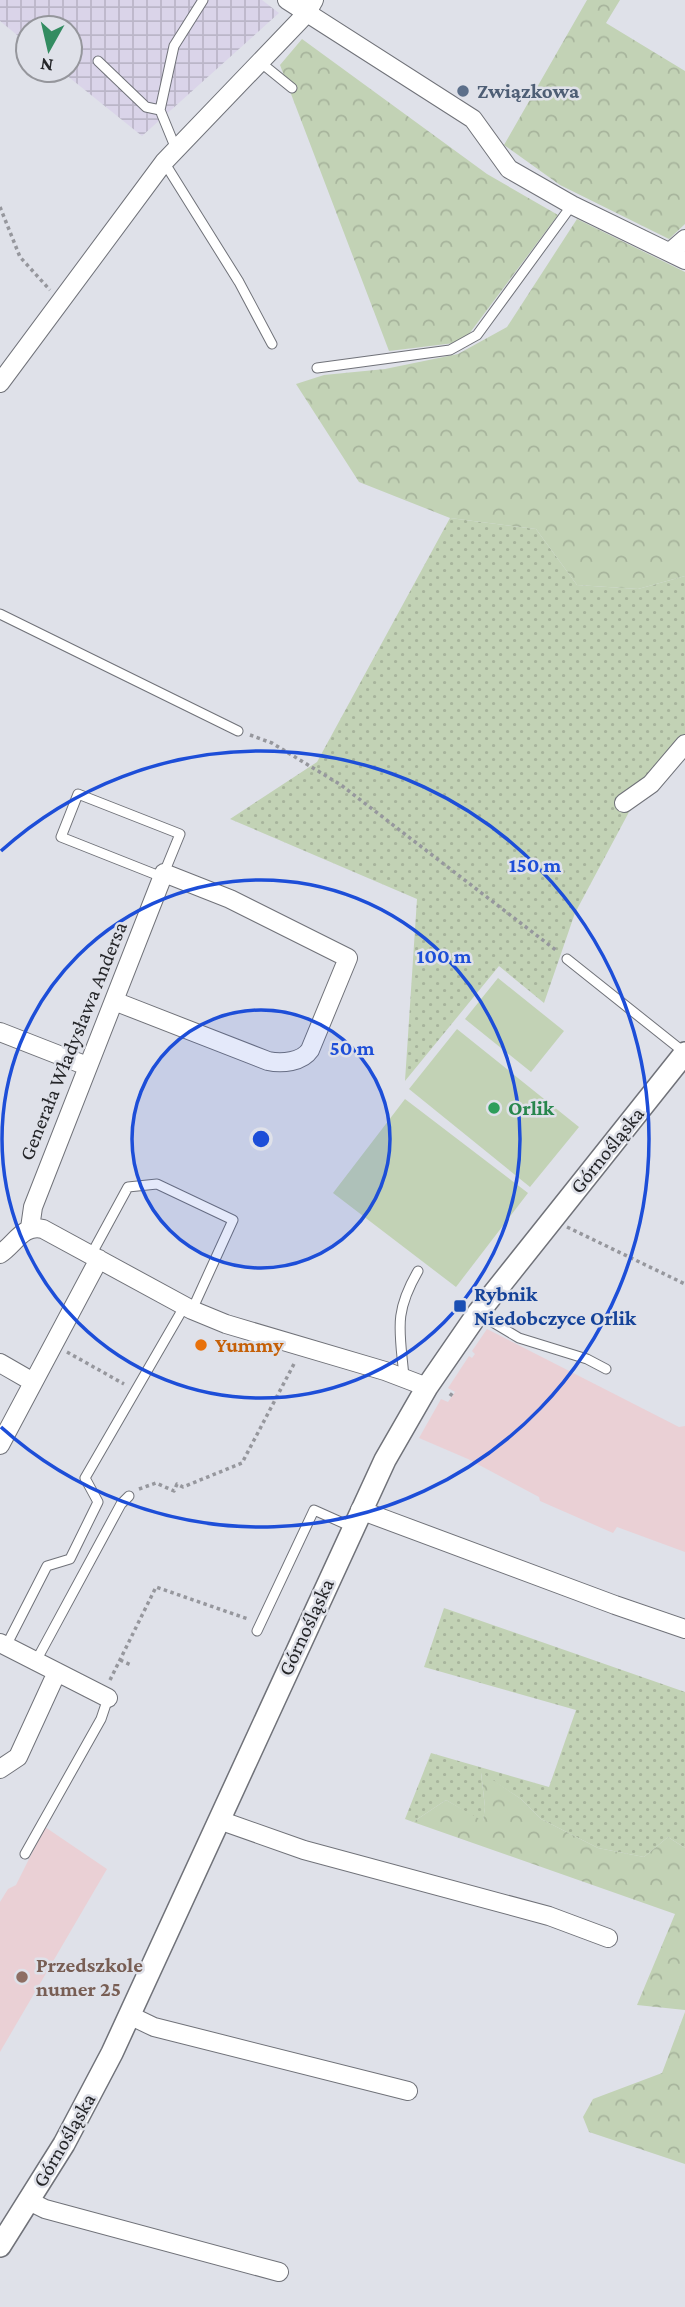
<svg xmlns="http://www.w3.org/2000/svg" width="685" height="2307" font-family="'Crimson Pro',serif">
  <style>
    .industrial { fill: url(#industrial-grid) }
    .education { fill: #ead0d5 }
    .grass { fill: url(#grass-dots) }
    .forest { fill: url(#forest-crowns) }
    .green { fill: #c2d2b5 }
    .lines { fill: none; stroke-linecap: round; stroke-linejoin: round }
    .service-casing { stroke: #707279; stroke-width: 11 }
    .minor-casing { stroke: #707279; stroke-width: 20 }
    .tertiary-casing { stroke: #707279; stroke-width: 24 }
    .path { stroke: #96979d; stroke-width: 3.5; stroke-dasharray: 3.5 3.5; stroke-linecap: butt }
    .service { stroke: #fff; stroke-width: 9 }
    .minor { stroke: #fff; stroke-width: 18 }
    .tertiary { stroke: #fff; stroke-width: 21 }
    .ring { fill: none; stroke: #1d4ed8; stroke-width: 3.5 }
    .service-dot { fill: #5c6f8a; stroke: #dfe1e9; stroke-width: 2.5 }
    .leisure-dot { fill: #2e9e5b; stroke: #dfe1e9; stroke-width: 2.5 }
    .transit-dot { fill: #1a4fb4; stroke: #dfe1e9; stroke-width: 2.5 }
    .food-dot { fill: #e8710a; stroke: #dfe1e9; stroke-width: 2.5 }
    .education-dot { fill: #8d6e63; stroke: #dfe1e9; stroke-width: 2.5 }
    .labels { text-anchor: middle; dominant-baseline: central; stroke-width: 5; stroke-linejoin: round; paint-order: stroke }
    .service-label { font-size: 21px; font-weight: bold; fill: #4e5e75; stroke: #dfe1e9; text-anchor: start }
    .street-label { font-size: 21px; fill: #252629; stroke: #dfe1e9 }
    .leisure-label { font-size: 21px; font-weight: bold; fill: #27864d; stroke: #dfe1e9; text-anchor: start }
    .transit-label { font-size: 21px; font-weight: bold; fill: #164399; stroke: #dfe1e9; text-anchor: start }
    .food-label { font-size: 21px; font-weight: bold; fill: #c56008; stroke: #dfe1e9; text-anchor: start }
    .education-label { font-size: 21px; font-weight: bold; fill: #785e54; stroke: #dfe1e9; text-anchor: start }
    .centre { fill: #1d4ed8; stroke: #dfe1e9; stroke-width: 3.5 }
    .ring-label { font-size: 21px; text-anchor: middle; font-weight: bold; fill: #1d4ed8; stroke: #dfe1e9; stroke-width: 5; stroke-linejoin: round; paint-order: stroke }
  </style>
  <defs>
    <pattern id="industrial-grid" width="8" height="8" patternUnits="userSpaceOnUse" patternTransform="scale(1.75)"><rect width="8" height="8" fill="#dad4e9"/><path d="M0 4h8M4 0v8" fill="none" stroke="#bbb6c8"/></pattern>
    <pattern id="grass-dots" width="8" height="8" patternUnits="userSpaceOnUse" patternTransform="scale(1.75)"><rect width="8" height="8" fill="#c2d2b5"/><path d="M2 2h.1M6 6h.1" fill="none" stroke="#a7b49c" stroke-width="1.8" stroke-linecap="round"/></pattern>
    <pattern id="forest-crowns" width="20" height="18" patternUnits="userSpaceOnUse" patternTransform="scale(1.75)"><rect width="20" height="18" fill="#c2d2b5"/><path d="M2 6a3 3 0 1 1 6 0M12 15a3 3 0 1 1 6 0" fill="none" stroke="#a7b49c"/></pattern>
  </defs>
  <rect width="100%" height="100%" fill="#dfe1e9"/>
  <!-- industrial -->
  <path class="industrial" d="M0 0H262L279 13 142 136 60 70H70V28H28V44L0 21Z"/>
  <!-- education -->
  <path class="education" d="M487 1329 679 1427 685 1426V1552L617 1527 613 1533 540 1501 539 1497 468 1459 419 1438 441 1399 448 1402 455 1392 448 1388 469 1356 472 1358 475 1354 472 1351Z
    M45 1827 107 1869 0 2052V1902L8 1889 16 1885Z"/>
  <!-- grass -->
  <path class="grass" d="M450 518 536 529 577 585 638 589 685 576V741L629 812 575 913 544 1003 499 966 405 1081 417 899 230 819 317 762Z
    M444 1608 685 1692V1848L668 1837 644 1857 598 1848 541 1819 521 1799 481 1773 485 1807 483 1822 446 1800 413 1822 405 1819 431 1753 549 1787 576 1710 424 1667Z"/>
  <!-- forest -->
  <path class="forest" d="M587 0H620L606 23 685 71V224L669 239 560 185 504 145Z
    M302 39 487 174 558 215 463 342 389 351 280 65Z
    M577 219 685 272V576L638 589 577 585 536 529 450 518 359 482 296 384 324 375 385 369 458 354 507 327Z
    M481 1772 521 1799 541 1819 598 1848 644 1857 668 1837 685 1848V2010L637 2005 675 1914 413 1822 446 1800 483 1821 485 1807Z
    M685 2012V2164L589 2132 583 2117 593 2099 662 2073Z"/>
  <!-- green -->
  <path class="green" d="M498 978 564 1031 531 1072 465 1019Z
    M457 1029 579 1127 530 1187 409 1089Z
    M405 1099 528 1193 456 1287 333 1193Z"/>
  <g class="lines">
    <!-- service casing -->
    <g class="service-casing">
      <path id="service" d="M98 61 146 107 160 110
        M260 62 292 88
        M176 149 160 110 174 46 203 0
        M164 162 239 282 272 344
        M317 368 450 350 477 335 572 205
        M0 614 238 731
        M162 877 61 837 78 794 180 834 164 873
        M567 959 685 1053
        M91 1255 128 1187 157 1184 233 1220 192 1310
        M479 1314 519 1338 587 1359 606 1369
        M404 1377C400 1331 393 1314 418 1271
        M257 1631 314 1510 352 1527
        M6 1646 47 1566 70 1559 98 1502 85 1478 184 1307
        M36 1661 121 1504 129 1496
        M25 1854 101 1719 108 1698"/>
    </g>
    <!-- minor casing -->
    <g class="minor-casing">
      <path id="minor" d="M287 0 473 119 509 169 572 205 685 260
        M670 252 685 239
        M0 383 164 162 306 14 314 0
        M624 803 651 784 685 744
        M0 1032 87 1066
        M30 1228 33 1207 164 873 230 899 348 958 310 1050C302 1062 282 1064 268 1061L114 1001
        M0 1254C15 1244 23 1224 43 1229L192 1310 226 1324 385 1371 427 1387
        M0 1363 33 1382
        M0 1445 99 1259
        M360 1510 615 1605 685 1629
        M0 1643 108 1698
        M0 1769 18 1757 57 1672
        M219 1820 304 1850 549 1916 608 1938
        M129 2015 154 2027 408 2091
        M29 2201 45 2209 279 2272"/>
    </g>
    <!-- tertiary casing -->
    <g class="tertiary-casing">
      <path id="tertiary" d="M0 2246 64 2144 112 2053 385 1460 427 1387 478 1313 685 1053"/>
    </g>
    <!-- path -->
    <path class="path" d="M0 207 20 257 50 290
      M250 735 272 743 341 785 557 951
      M567 1227 685 1284
      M67 1352 124 1384
      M450 1396 454 1391
      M139 1489 156 1483 174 1491 177 1484 183 1487 242 1463 295 1362
      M120 1660 131 1665
      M110 1680 156 1587 248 1619"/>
    <!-- service -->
    <use href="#service" class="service"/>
    <!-- minor -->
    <use href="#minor" class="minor"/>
    <!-- tertiary -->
    <use href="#tertiary" class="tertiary"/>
  </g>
  <!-- distance rings -->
  <circle cx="261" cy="1139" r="129" fill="#1d4ed8" fill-opacity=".12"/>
  <g class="ring">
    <circle cx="261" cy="1139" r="129"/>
    <circle cx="261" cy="1139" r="259"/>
    <path d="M1 851A388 388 0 1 1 1 1427"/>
  </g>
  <!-- markers -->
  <circle class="service-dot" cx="463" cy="91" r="7"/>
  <circle class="leisure-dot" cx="494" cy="1108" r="7"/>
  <rect class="transit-dot" x="453" y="1299" width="14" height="14" rx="3.5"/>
  <circle class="food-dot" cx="201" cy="1345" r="7"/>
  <circle class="education-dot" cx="22" cy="1977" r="7"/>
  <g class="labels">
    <!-- service labels -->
    <g class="service-label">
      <text x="477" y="91">Związkowa</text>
    </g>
    <!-- street labels -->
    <g class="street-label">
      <text transform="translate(73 1041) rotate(-68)">Generała Władysława Andersa</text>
      <text transform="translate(607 1150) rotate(-51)">Górnośląska</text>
      <text transform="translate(306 1627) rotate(-65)">Górnośląska</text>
      <text transform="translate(64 2140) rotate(-60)">Górnośląska</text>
    </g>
    <!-- leisure labels -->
    <g class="leisure-label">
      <text x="508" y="1108">Orlik</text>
    </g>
    <!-- transit labels -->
    <g class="transit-label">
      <text x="474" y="1294">Rybnik<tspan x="474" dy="24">Niedobczyce Orlik</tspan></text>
    </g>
    <!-- food labels -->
    <g class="food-label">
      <text x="215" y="1345">Yummy</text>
    </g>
    <!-- education labels -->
    <g class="education-label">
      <text x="36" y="1965">Przedszkole<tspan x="36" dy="24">numer 25</tspan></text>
    </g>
  </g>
  <circle cx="261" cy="1139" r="10" class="centre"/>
  <g class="ring-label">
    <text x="535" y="872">150 m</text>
    <text x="444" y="963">100 m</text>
    <text x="352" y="1055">50 m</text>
  </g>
  <!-- north arrow -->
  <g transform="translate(49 49) rotate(188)"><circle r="33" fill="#dfe1e9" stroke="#95969c" stroke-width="2"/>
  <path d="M0-5L12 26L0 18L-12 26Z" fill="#338c61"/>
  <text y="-10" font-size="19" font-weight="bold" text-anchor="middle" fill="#252629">N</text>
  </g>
</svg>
